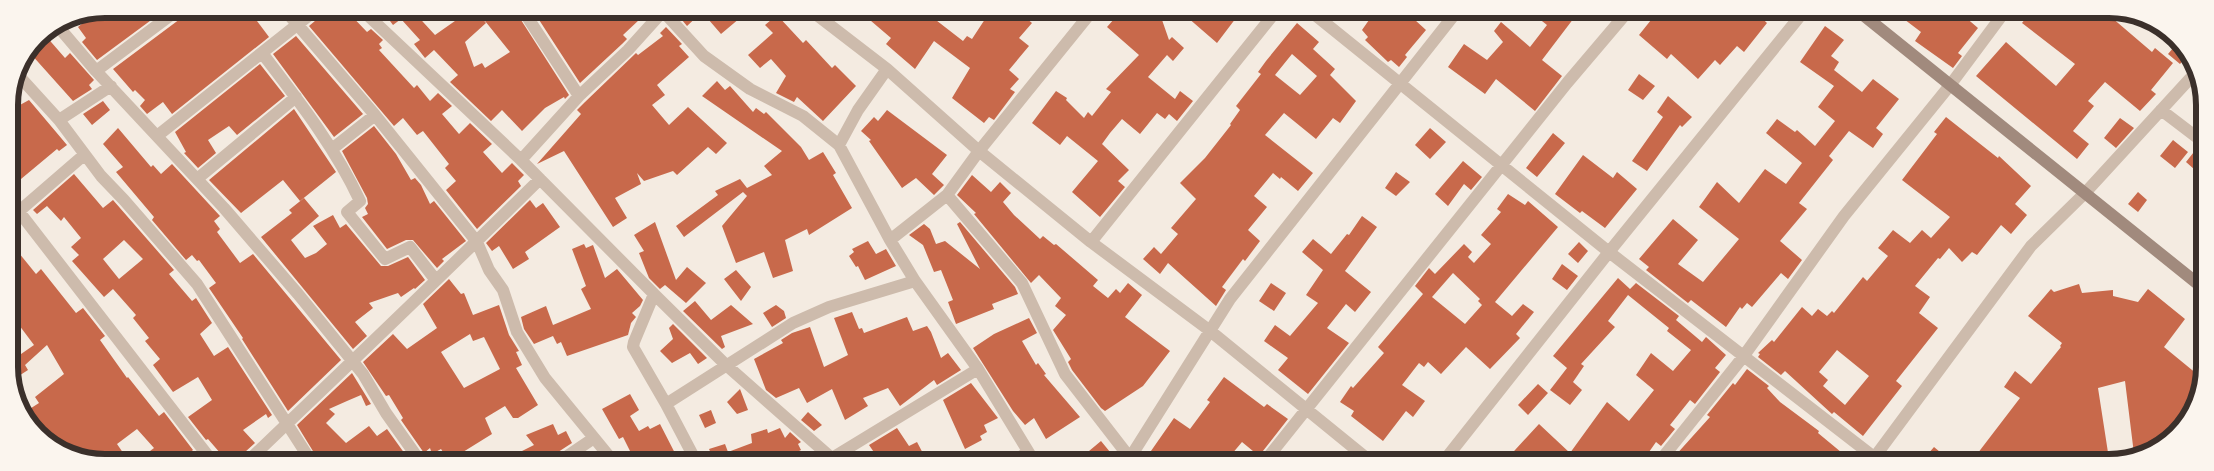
<svg xmlns="http://www.w3.org/2000/svg" width="2214" height="471" font-family="'Fira Sans',sans-serif">
  <style>
    .building { fill: #c8694b; fill-rule: evenodd }
    .lines { fill: none; stroke-linecap: round; stroke-linejoin: round }
    .street { stroke: #cdbbac; stroke-width: 12 }
    .secondary { stroke: #a18a7d; stroke-width: 12 }
    .rim { fill: none; stroke: #3b302b; stroke-width: 6 }
  </style>
  <rect width="100%" height="100%" fill="#f4ebe1"/>
  <!-- building -->
  <path class="building" d="M105 9H154L158 15 97 60 82 42 86 38 78 27 99 10Z
    M187 9H274L257 21 269 37 172 114 163 102 147 114 140 106 145 100 135 90 133 92 113 69 184 16Z
    M325 9H345L367 32 371 29 383 40 379 44 382 48 379 50 414 88 417 85 430 101 438 93 452 106 442 114 459 134 470 123 492 144 483 152 502 173 512 163 524 175 518 181 521 186 477 229 446 190 456 181 445 168 449 164 423 131 417 135 403 118 394 126 309 26 322 15Z
    M381 9H414L412 10 435 35 472 9H475L486 23 465 42 474 67 482 63 485 68 510 52 485 21 499 9H514L569 95 565 99 564 97 545 108 522 131 502 110 491 121 450 82 458 75 434 50 425 58 414 44 420 40 401 19 393 25Z
    M532 9H630L640 19 623 35 627 39 622 44 580 83Z
    M673 9H732L740 18 721 34 702 12 687 26Z
    M857 9H938L932 17 963 41 967 36 972 39 991 10H1016L1032 23 1019 38 1029 46 1009 70 1019 79 1010 89 1015 92 994 120 989 117 984 123 952 98 970 68 934 41 915 69 886 44 891 38Z
    M1122 10H1144L1154 19 1161 17 1169 40 1172 37 1184 48 1173 61 1167 55 1148 77 1175 99 1180 91 1193 101 1177 121 1169 114 1165 119 1157 113 1140 134 1122 119 1110 133 1102 144 1129 170 1118 181 1125 187 1100 217 1072 192 1098 161 1067 136 1060 145 1032 123 1056 91 1067 98 1066 100 1084 118 1088 112 1092 116 1111 92 1106 89 1139 55 1107 27Z
    M1194 10H1239L1234 17 1236 18 1217 43 1187 17Z
    M1376 10H1404L1426 30 1405 55 1407 57 1399 67 1391 60 1388 62 1365 40 1368 37 1362 30Z
    M1528 10H1580L1542 60 1562 76 1535 111 1496 79 1485 94 1448 67 1464 44 1487 60 1503 42 1494 31 1501 22 1530 47 1547 25Z
    M1659 10H1753L1767 23 1744 52 1737 46 1720 65 1715 60 1698 79 1671 54 1667 59 1639 35Z
    M1892 10H1957L1978 28 1958 53 1962 56 1953 68 1915 41 1921 32Z
    M2032 10 2104 11 2152 52 2155 48 2173 63 2151 90 2156 94 2140 111 2105 82 2088 101 2094 106 2073 131 2089 144 2077 159 1976 76 2006 42 2056 86 2075 64 2022 23Z
    M777 15 803 43 806 40 832 68 835 65 856 86 823 121 797 97 794 102 776 93 786 76 771 59 760 68 748 55 773 33 765 25Z
    M1297 23 1319 42 1313 49 1335 69 1330 75 1356 101 1340 123 1333 118 1316 139 1284 113 1265 135 1313 173 1298 191 1281 177 1280 179 1273 173 1254 196 1267 207 1248 230 1260 241 1245 261 1243 259 1222 287 1226 290 1216 306 1168 263 1160 274 1143 259 1154 247 1161 254 1178 234 1171 228 1196 199 1180 183 1205 158 1231 125 1230 124 1240 110 1236 106 1261 74 1258 72 1266 61ZM1292 54 1317 76 1300 95 1275 75Z
    M1825 26 1844 40 1831 56 1839 62 1834 70 1862 92 1873 79 1899 99 1876 128 1883 134 1873 148 1849 131 1829 156 1833 160 1799 203 1807 209 1780 241 1802 260 1788 279 1781 273 1752 307 1747 303 1742 309 1740 307 1726 327 1691 300 1688 303 1646 270 1649 267 1639 259 1673 219 1698 240 1678 264 1703 282 1739 239 1699 207 1717 182 1739 203 1765 169 1786 184 1802 163 1766 133 1777 119 1795 132 1797 130 1815 146 1835 121 1818 107 1834 86 1800 62Z
    M666 27 682 44 679 46 689 57 657 85 665 95 652 105 669 125 688 107 727 143 716 154 708 147 677 175 673 171 644 181 637 173 641 184 615 198 627 218 613 227 564 151 537 164 581 114 577 110 585 102 636 53 638 55 663 36 660 33Z
    M39 35 42 38 45 35 65 58 70 53 94 80 89 85 92 89 73 101 30 53Z
    M296 36 363 114 334 137 273 54Z
    M2179 41 2187 56 2180 64 2168 54Z
    M260 64 285 96 237 135 229 126 208 140 216 153 198 168 184 153 186 152 175 132Z
    M1639 74 1655 86 1643 100 1628 90Z
    M717 81 725 90 730 86 753 112 756 108 764 114 766 112 801 147 809 160 823 152 836 173 833 175 852 208 809 235 807 229 785 240 793 271 773 278 764 252 736 263 722 226 747 196 743 192 684 237 676 226 718 195 715 191 740 179 747 188 772 175 764 166 782 151 702 96Z
    M1668 96 1692 117 1682 127 1680 125 1647 171 1632 161 1663 117 1657 112Z
    M29 100 67 145 59 151 57 149 9 189V111Z
    M103 101 110 110 92 125 83 114Z
    M294 109 336 172 300 201 283 180 241 213 209 180Z
    M887 110 947 155 932 174 944 185 934 195 916 178 902 188 869 141 871 140 861 131 874 117 878 121Z
    M1946 117 1998 158 1999 156 2031 186 2015 204 2027 215 2011 234 2001 225 1977 255 1972 252 1962 262 1949 248 1940 259 1938 258 1915 286 1930 297 1919 313 1938 328 1896 381 1902 386 1863 436 1834 412 1832 414 1785 371 1781 375 1758 357 1760 354 1758 353 1772 340 1774 342 1802 307 1812 316 1818 309 1827 316 1832 311 1834 313 1863 277 1867 281 1888 256 1878 248 1893 230 1910 243 1922 230 1931 238 1950 217 1902 180 1937 134 1934 132ZM1837 350 1869 376 1845 405 1823 386 1828 380 1819 372Z
    M2120 118 2134 128 2116 148 2104 138Z
    M374 126 396 154 411 180 415 178 421 185 430 204 434 201 466 241 442 259 444 261 437 268 413 240H406L387 249 362 217 368 214 365 208 368 204 367 198 342 151Z
    M118 128 151 167 153 165 161 174 172 164 220 216 214 221 220 229 217 232 240 263 253 254 341 360 288 411 242 339 243 338 209 288 216 283 199 260 197 261 192 255 186 260 152 220 154 217 116 172 123 167 103 144Z
    M1430 128 1446 142 1430 159 1415 145Z
    M1553 133 1565 143 1537 177 1526 168Z
    M2173 140 2188 152 2175 168 2160 156Z
    M2197 148 2203 150V177L2186 162Z
    M1583 155 1613 178 1617 172 1637 189 1605 228 1582 211 1580 213 1555 194Z
    M1463 161 1482 177 1471 190 1464 184 1448 206 1435 194Z
    M1396 172 1410 182 1396 196 1385 188Z
    M74 174 103 208 113 200 174 270 169 274 192 301 196 298 212 323 200 334 214 356 228 347 272 415 268 418 266 414 243 430 255 443 235 461H227L208 439 206 440 188 417 212 400 198 377 173 392 153 365 160 359 145 341 149 338 133 318 136 315 113 289 104 297 72 261 79 255 71 247 81 238 64 217 61 221 47 206 37 214 33 210ZM124 240 143 259 119 279 103 259Z
    M972 175 991 192 1000 182 1011 193 1003 202 1014 215 1040 239 1043 236 1054 245 1056 244 1098 280 1093 286 1108 298 1116 289 1120 293 1128 283 1142 295 1125 317 1170 351 1143 386 1105 411 1101 408 1072 370 1068 362 1071 359 1053 330 1066 315 1055 306 1061 298 1039 275 1031 283 974 214 976 213 957 195Z
    M2138 192 2147 200 2138 212 2128 204Z
    M1508 194 1525 205 1528 201 1558 227 1495 302 1512 316 1523 304 1534 312 1516 334 1520 338 1490 369 1466 347 1441 374 1428 362 1424 367 1419 363 1402 385 1425 401 1413 417 1406 411 1383 441 1351 416 1354 411 1340 402 1351 386 1353 388 1384 353 1378 347 1423 294 1415 286 1429 268 1435 274 1464 244 1472 252 1468 257 1474 263 1491 244 1481 235 1501 212 1497 209ZM1453 273 1480 299 1478 301 1482 305 1465 324 1432 297Z
    M304 198 319 216 291 240 305 258 316 253 327 244 313 226 333 215 340 228 346 224 381 266H388L408 257 425 280 415 289 414 288 401 297 398 293 369 303 373 308 355 322 367 336 353 349 261 237 292 213 289 210Z
    M530 200 536 208 543 203 560 227 525 252 529 259 513 269 499 246 492 251 486 243Z
    M1362 216 1377 227 1345 271 1371 292 1355 312 1346 304 1327 328 1349 343 1308 394 1278 370 1288 358 1264 341 1275 325 1290 336 1318 303 1306 295 1323 270 1302 252 1313 239 1331 254 1347 234 1349 235Z
    M655 222 676 280 687 267 706 283 686 303 665 285 660 289 649 278 639 253 644 251 634 235Z
    M960 222 1015 287 1018 294 992 304 994 309 956 324 948 302 953 300 941 270 934 272 923 245 909 235 924 224 930 229 936 244 945 241 980 269 957 224Z
    M868 241 876 254 886 249 896 266 865 280 858 266 856 267 849 256 854 252 852 249Z
    M10 242 36 274 41 269 76 313 83 308 105 336 100 340 127 378 128 377 159 416 164 412 193 450 180 461 138 460 154 448 137 429 117 444 128 460H86L37 434 25 412 39 403 35 397 64 374 47 345 25 365 28 370 11 381V361L34 345 10 313Z
    M1579 242 1588 251 1578 263 1568 254Z
    M584 244 586 248 593 245 605 278 617 269 643 300 640 306 632 313 636 317 631 323 628 335 567 356 561 342 557 344 553 336 534 344 524 329 521 317 546 306 553 325 591 309 581 289 586 286 572 249Z
    M1562 264 1578 276 1567 290 1552 279Z
    M736 270 751 287 741 301 724 279Z
    M1618 278 1630 289 1636 283 1679 316 1676 320 1702 342 1706 337 1726 355 1715 368 1720 372 1695 404 1690 400 1670 425 1675 429 1661 446 1656 442 1642 462H1504L1539 424 1570 453 1607 402 1629 421 1654 390 1636 375 1651 353 1673 371 1691 350 1667 331 1669 328 1628 295 1608 321 1615 327 1581 364 1584 366 1573 382 1582 390 1570 405 1550 390 1567 368 1553 356Z
    M449 279 461 294 464 293 473 315 499 305 509 335 519 351 516 352 522 365 516 368 538 405 518 418H513L505 406 485 418 492 434 463 452 467 461H449L441 449 432 454 430 448 424 453 401 420 403 418 389 395 386 396 363 362 393 334 407 349 437 328 423 304ZM470 334 473 341 484 337 500 369 464 388 441 352Z
    M1271 283 1286 293 1274 311 1259 301Z
    M2079 284 2082 293 2113 290V296L2138 302 2148 289 2185 319 2164 347 2203 379V385L2173 438 2134 454 2125 381 2098 388 2109 459 2085 462H2017L2007 454 2001 462H1971L2020 398 2004 387 2015 371 2031 384 2061 347 2060 346 2062 343 2028 316 2051 289 2054 292Z
    M695 301 711 320 731 305 753 324 721 336 725 347 722 349 683 311Z
    M776 305 784 311 786 318 772 327 763 313Z
    M852 312 859 329 862 328 864 333 907 317 913 331 927 326 931 332 941 358 948 353 961 370 937 385 934 380 900 406 888 388 863 398 868 406 845 420 832 389 807 403 799 388 776 398 766 390 754 359 783 343 781 340 792 333 810 327 824 367 848 355 834 318Z
    M1029 318 1037 333 1022 341 1036 365 1038 363 1046 374 1044 375 1080 417 1046 439 1034 418 1025 425 1013 411 973 348 994 334Z
    M673 324 707 358 698 364 690 353 672 363 660 351 673 339 669 328Z
    M1747 369 1769 386 1767 388 1780 402 1819 431 1818 433 1853 462H1679L1674 457 1710 417 1707 415 1733 383 1735 385Z
    M352 373 371 404 366 406 361 395 347 401 329 409 335 414 326 423 346 443 369 426 377 436 387 429 410 461H319L297 425Z
    M1224 377 1264 407 1267 404 1288 419 1259 456 1242 442 1226 461H1144L1174 418 1190 429 1210 402 1207 400Z
    M971 383 998 418 984 425 987 432 980 436 982 440 965 449 943 400Z
    M1538 384 1548 393 1528 415 1518 405Z
    M740 389 748 410 737 414 727 402Z
    M630 394 639 410 630 416 639 431 648 426 650 429 660 424 679 461H635L623 437 619 439 602 409Z
    M711 410 716 423 705 428 699 415Z
    M808 412 822 425 814 431 801 420Z
    M553 424 558 435 566 431 572 443 555 454 552 461H502L534 445 526 435Z
    M780 428 785 438 790 432 801 442 798 444 801 450 779 461H708L713 458 709 449 725 444 728 452 752 443 751 434 767 429 768 433Z
    M897 428 909 446 917 442 927 461H880L869 445Z
    M1101 441 1110 452 1107 454 1113 461H1077Z
    M1934 447 1952 462H1921Z"/>
  <g class="lines">
    <!-- street -->
    <path class="street" d="M284 9 375 115 477 242 489 270 503 290 517 332 545 378 613 461
      M361 9 521 160 654 294 634 342 633 347 666 404 696 461
      M522 9 579 96
      M661 9 704 56 750 89 803 116 839 145
      M809 9 887 69 979 151 1091 242 1209 330 1370 461
      M1309 10 1609 252 1874 457
      M56 24 96 71 224 208 298 294 363 374 386 413 420 461
      M262 53C298 100 335 147 360 201L347 212 385 259 410 247 435 279
      M887 69 858 110 839 145 890 240 915 281 978 369 1034 461
      M96 71 179 9
      M19 76 59 120 101 176 124 200 197 284 311 461
      M2161 110 2203 142
      M59 120 111 86
      M157 136 317 9
      M332 149 375 115
      M521 160 579 96 628 50 665 9
      M197 179 296 97
      M947 195 1022 283 1065 374 1130 458
      M10 200 212 461
      M10 219 84 155
      M890 240 947 195 979 151 1093 10
      M1091 242 1277 10
      M654 294 725 364 835 461
      M666 404 793 323 829 307 915 281
      M248 461C346 367 444 274 540 179
      M560 461 594 438
      M827 461 978 369
      M1014 461 1028 452
      M1128 461 1230 299 1458 10
      M1265 461 1567 83 1629 10
      M1443 462 1609 252 1805 10
      M1659 462 1743 357 1844 216 1951 84 2006 10
      M1871 462 2031 246 2085 193 2196 72"/>
    <!-- secondary -->
    <path class="secondary" d="M1857 10 2203 288"/>
  </g>
  <!-- crop -->
  <path d="M0 0H2214V471H0ZM105 18H2109A87 87 0 0 1 2196 105V367A87 87 0 0 1 2109 454H105A87 87 0 0 1 18 367V105A87 87 0 0 1 105 18Z" fill="#fbf5ee" fill-rule="evenodd"/>
  <path class="rim" d="M105 18H2109A87 87 0 0 1 2196 105V367A87 87 0 0 1 2109 454H105A87 87 0 0 1 18 367V105A87 87 0 0 1 105 18Z"/>
</svg>
